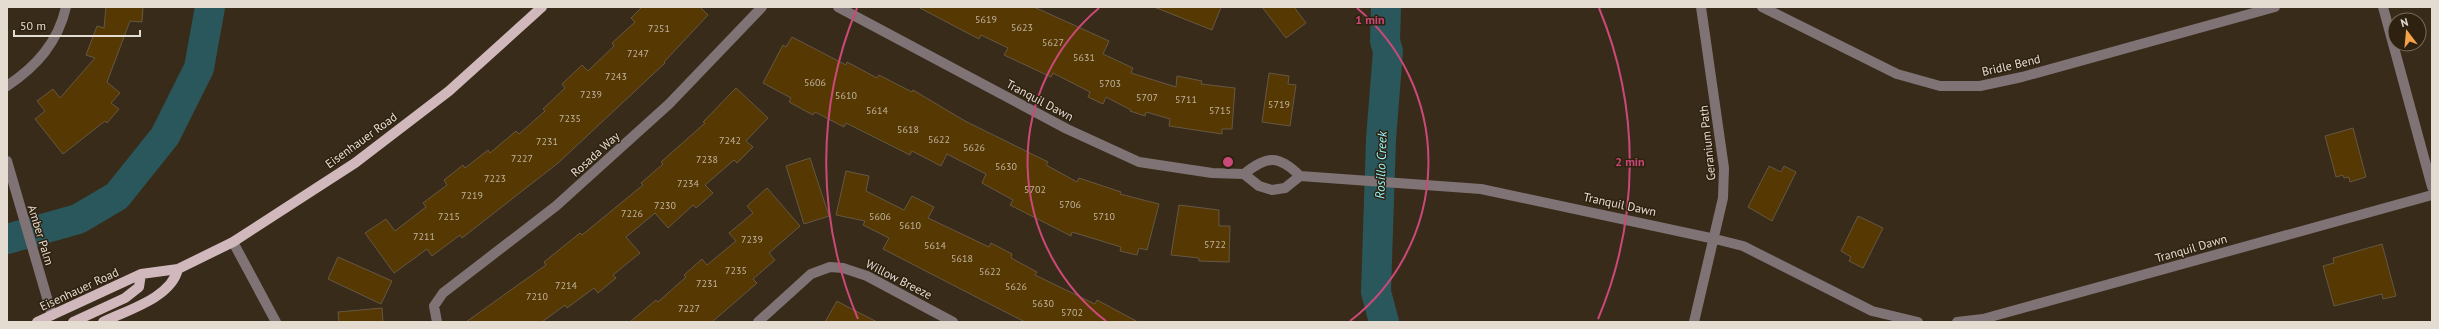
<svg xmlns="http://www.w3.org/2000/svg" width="2439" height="329" font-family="'PT Sans',sans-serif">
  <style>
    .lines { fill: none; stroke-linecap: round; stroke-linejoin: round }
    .river { stroke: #2a575b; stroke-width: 30 }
    .building { fill: #563803; stroke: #665744 }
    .minor { stroke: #7f7376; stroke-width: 10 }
    .major { stroke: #d1b8bd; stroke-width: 10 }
    .ring { fill: none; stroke: #ca4978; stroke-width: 2 }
    .labels { text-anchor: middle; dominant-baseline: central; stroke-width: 3; stroke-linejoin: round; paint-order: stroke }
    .number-label { font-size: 10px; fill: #c0b39e }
    .street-label { font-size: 12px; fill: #e4dcd1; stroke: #2e2110 }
    .water-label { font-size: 13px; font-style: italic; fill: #93f5ff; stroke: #2e2110 }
    .centre { fill: #ca4978; stroke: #2e2110; stroke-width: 2 }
    .ring-label { font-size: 12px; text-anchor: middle; font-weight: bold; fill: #ca4978; stroke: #2e2110; stroke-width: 3; stroke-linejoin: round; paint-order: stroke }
  </style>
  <rect width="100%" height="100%" fill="#382b19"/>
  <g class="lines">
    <!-- river -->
    <path class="river" d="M7 239 78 219 117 196 165 136 199 68 210 7
      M1384 322 1376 292 1381 139 1388 51 1385 41 1386 7"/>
  </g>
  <!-- building -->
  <path class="building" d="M106 7H143L142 22 130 21 107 82 120 93 111 103 119 109 107 123 105 121 63 154 35 119 45 111 37 101 53 89 60 98 95 58 86 55 97 26 104 28Z
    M642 7H700L708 15 664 62 665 63 558 163 462 238 460 235 432 256 427 249 394 273 365 233 386 219 395 231 426 207 423 203 447 185 444 180 463 165 465 168 488 150 490 153 516 131 519 134 545 111 543 109 565 88 562 84 582 65 588 71 614 46 612 43 635 22 631 18Z
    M918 7H1034L1109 41 1103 54 1133 68 1131 73 1176 87 1177 76 1202 81 1201 84 1235 88 1232 129H1222V134L1169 126 1170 119 1146 112 1145 116 1130 111 1131 110 1106 97 1103 104 1088 97 1090 92 1053 73 1051 77 1004 55 1008 48 981 35 979 39Z
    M1154 7H1221L1212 30Z
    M1262 7H1294L1306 23 1286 38Z
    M792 37 846 65 847 62 877 78 879 75 912 92 913 90 965 121 1048 162 1046 165 1077 182 1079 178 1121 192 1120 194 1159 204 1147 250 1139 248 1137 255 1120 251 1121 247 1072 232 1071 236 1010 205 1013 200 982 183 986 174 947 154 941 166 912 151 910 155 846 123 844 127 815 112 813 115 789 102 791 98 763 83 783 45 786 47Z
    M1269 73 1289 76 1288 84 1296 85 1290 126 1262 122Z
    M736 88 768 118 746 141 753 147 737 163 734 160 705 185 713 193 696 208 693 205 668 228 655 213 626 237 640 253 613 275 616 278 598 293 594 288 567 308 565 305 542 322H466L546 265 544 262 580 233 582 235 643 185 641 183 663 164 661 162 705 123 703 122Z
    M2353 128 2366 177 2350 182 2349 177 2344 178 2343 175 2336 177 2325 136Z
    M810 158 829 216 804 224 786 166Z
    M1769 166 1781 172 1784 166 1796 172 1772 221 1748 207Z
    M846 171 869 176 866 191 904 210 912 196 934 207 928 218 989 247 991 243 1012 254 1011 258 1037 272 1035 275 1095 304 1097 300 1138 322H1025L980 299 883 249 889 238 863 225 865 221 836 215Z
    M767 188 800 226 769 253 775 260 753 279 757 283 712 322H630L656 300 658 302 686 277 684 275 702 259 707 265 736 241 729 233 753 213 747 206Z
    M1179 205 1219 210V226H1230L1229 262 1199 261V258L1171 255Z
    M1858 216 1883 228 1863 268 1849 261 1851 257 1841 251Z
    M2382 244 2396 296 2383 299 2382 294 2334 306 2323 266 2334 263 2333 258Z
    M338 257 392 281 381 304 328 279Z
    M837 301 846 306 877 322H825Z
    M382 308 383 322H339L338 312Z"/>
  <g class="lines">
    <!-- minor -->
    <path class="minor" d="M838 7 1067 129 1139 162 1212 173 1244 174 1259 186 1272 190 1285 188 1300 176
      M1762 7 1897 74 1940 86H1980L2022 77 2275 7
      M2383 7 2432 187
      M7 86C37 66 58 42 66 7
      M7 161 52 315
      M1244 174C1267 155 1279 155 1300 176L1481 189 1715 239 1743 246 1872 311 1918 322
      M233 242 276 322
      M437 322 434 306 443 293 556 206 669 104 762 7
      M758 322 811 274 830 267 843 268 867 276 953 322
      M1694 322 1723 198 1724 168 1701 7
      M1957 322 1983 319 2432 195"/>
    <!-- major -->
    <path class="major" d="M37 322 141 274 178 269 233 242 355 163 449 91 542 7
      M73 322 125 298 139 287 141 274
      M103 322C127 310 171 298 178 269"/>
  </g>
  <!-- distance rings -->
  <g class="ring">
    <path d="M1106 321A201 201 0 0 1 1099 8M1357 8A201 201 0 0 1 1350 321"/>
    <path d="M858 319A402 402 0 0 1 857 8M1599 8A402 402 0 0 1 1598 319"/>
  </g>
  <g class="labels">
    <!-- number labels -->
    <g class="number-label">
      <text x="986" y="19">5619</text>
      <text x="1022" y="27">5623</text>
      <text x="659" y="28">7251</text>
      <text x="1053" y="42">5627</text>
      <text x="638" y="53">7247</text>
      <text x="1084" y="57">5631</text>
      <text x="616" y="76">7243</text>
      <text x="815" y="82">5606</text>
      <text x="1110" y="83">5703</text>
      <text x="591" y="94">7239</text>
      <text x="846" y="95">5610</text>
      <text x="1147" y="97">5707</text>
      <text x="1186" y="99">5711</text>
      <text x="1279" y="104">5719</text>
      <text x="877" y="110">5614</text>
      <text x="1220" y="110">5715</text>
      <text x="570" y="118">7235</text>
      <text x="908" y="129">5618</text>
      <text x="939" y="139">5622</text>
      <text x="730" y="140">7242</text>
      <text x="547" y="141">7231</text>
      <text x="974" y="147">5626</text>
      <text x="522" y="158">7227</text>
      <text x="707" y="159">7238</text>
      <text x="1006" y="166">5630</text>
      <text x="495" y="178">7223</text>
      <text x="688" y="183">7234</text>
      <text x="1035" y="189">5702</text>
      <text x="472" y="195">7219</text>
      <text x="1070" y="204">5706</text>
      <text x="665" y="205">7230</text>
      <text x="632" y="213">7226</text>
      <text x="449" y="216">7215</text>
      <text x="880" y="216">5606</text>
      <text x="1104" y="216">5710</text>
      <text x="910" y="225">5610</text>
      <text x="424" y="236">7211</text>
      <text x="752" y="239">7239</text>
      <text x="1215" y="244">5722</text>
      <text x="935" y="245">5614</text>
      <text x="962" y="258">5618</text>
      <text x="736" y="270">7235</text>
      <text x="990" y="271">5622</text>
      <text x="707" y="283">7231</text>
      <text x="566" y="285">7214</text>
      <text x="1016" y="286">5626</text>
      <text x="537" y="296">7210</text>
      <text x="1043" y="303">5630</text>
      <text x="689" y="308">7227</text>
      <text x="1072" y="312">5702</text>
    </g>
    <!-- street labels -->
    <g class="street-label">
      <text transform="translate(2011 65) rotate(-13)">Bridle Bend</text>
      <text transform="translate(1040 100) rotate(28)">Tranquil Dawn</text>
      <text transform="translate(361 140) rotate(-36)">Eisenhauer Road</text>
      <text transform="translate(1707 143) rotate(-96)">Geranium Path</text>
      <text transform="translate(595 154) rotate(-42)">Rosada Way</text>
      <text transform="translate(1620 204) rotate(12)">Tranquil Dawn</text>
      <text transform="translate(41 235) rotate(73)">Amber Palm</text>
      <text transform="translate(2191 248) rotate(-16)">Tranquil Dawn</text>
      <text transform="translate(899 279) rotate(27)">Willow Breeze</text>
      <text transform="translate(79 289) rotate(-25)">Eisenhauer Road</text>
    </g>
    <!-- water labels -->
    <g class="water-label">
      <text transform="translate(1381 165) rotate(-88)">Rosillo Creek</text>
    </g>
  </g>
  <circle cx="1228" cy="162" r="6" class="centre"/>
  <g class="ring-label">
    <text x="1370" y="24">1 min</text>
    <text x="1630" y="166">2 min</text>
  </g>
  <!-- border -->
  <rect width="2439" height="329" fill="none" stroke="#e4dcd1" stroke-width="16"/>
  <!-- north arrow -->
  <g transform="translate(2407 32) rotate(344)"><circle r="19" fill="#2e2110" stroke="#776c5d"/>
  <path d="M0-3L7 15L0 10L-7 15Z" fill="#f6a248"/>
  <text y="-6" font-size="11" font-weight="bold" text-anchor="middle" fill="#e4dcd1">N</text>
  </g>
  <!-- scale -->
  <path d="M14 30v6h126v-6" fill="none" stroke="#e4dcd1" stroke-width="2"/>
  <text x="20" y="30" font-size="12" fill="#e4dcd1" stroke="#2e2110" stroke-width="3" paint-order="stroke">50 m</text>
</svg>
